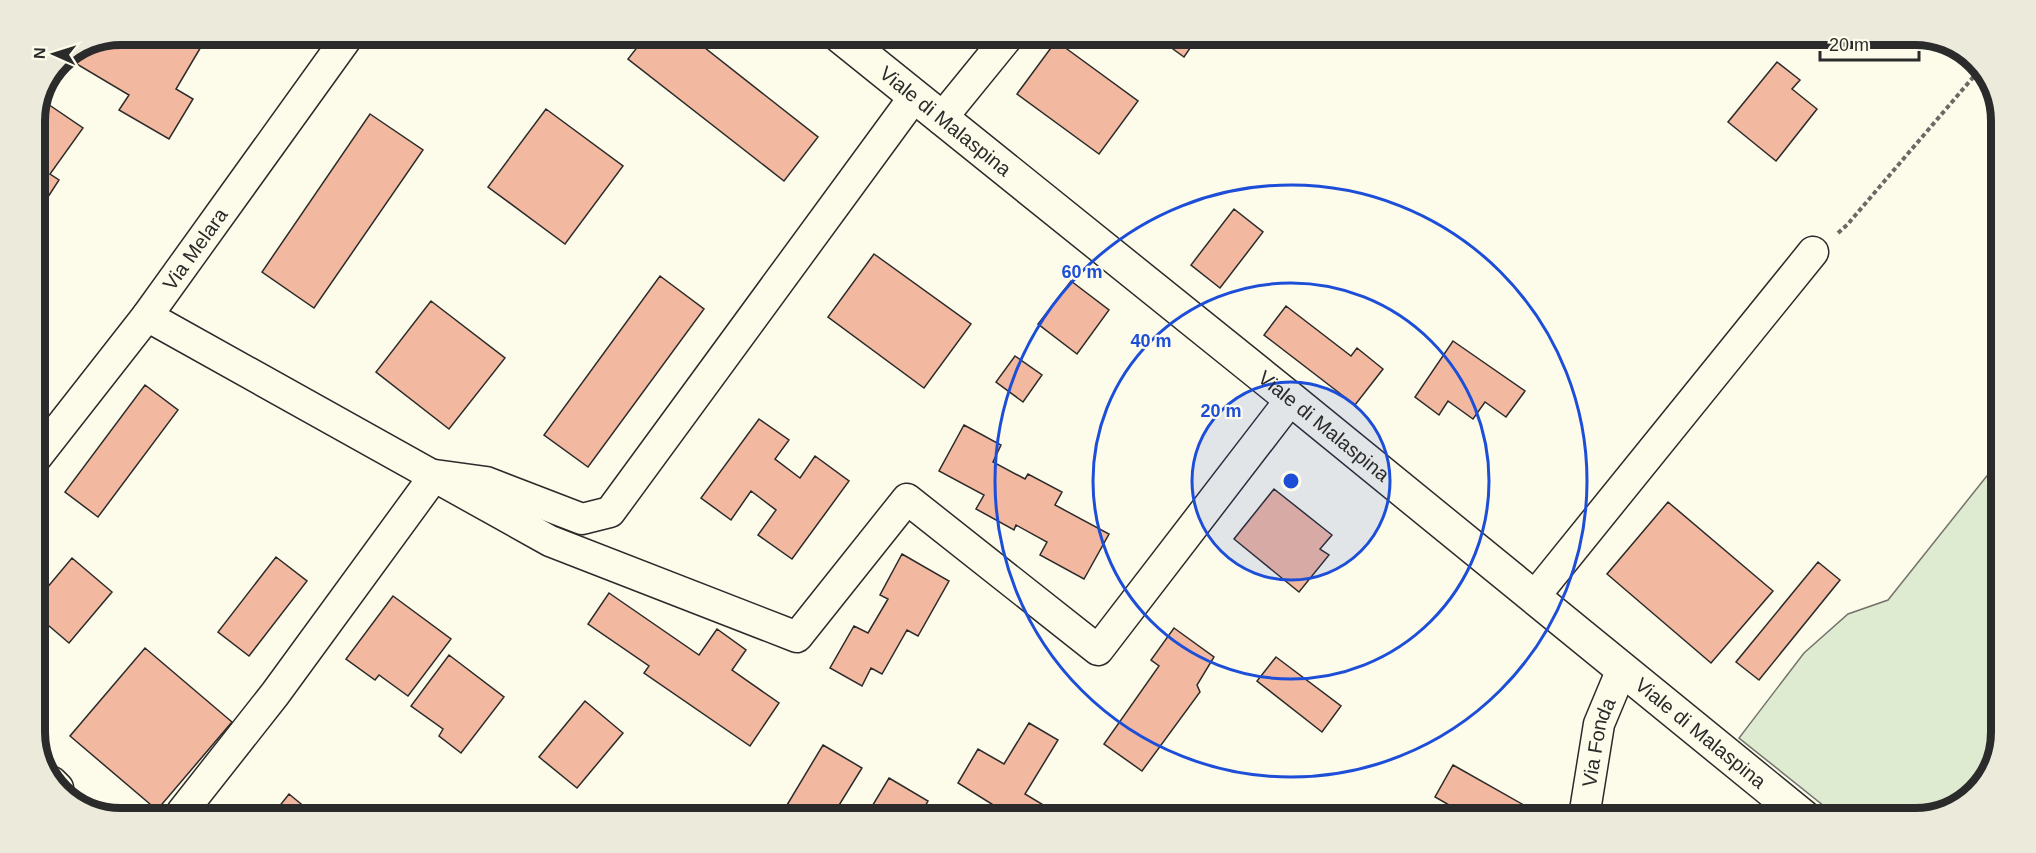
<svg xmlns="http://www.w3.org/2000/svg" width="2036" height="853" font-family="Arial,sans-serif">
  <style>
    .green { fill: #deebd1; stroke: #74746e; stroke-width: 1.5 }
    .building { fill: #f2b8a0; stroke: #2b2b2b; stroke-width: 1.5 }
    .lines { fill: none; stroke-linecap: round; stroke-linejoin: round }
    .street-casing { stroke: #2b2b2b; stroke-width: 33 }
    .primary-casing { stroke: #2b2b2b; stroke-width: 36 }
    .path { stroke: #6a6964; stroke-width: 4; stroke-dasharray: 4.5 3; stroke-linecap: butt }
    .street { stroke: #fdfbea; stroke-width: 30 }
    .primary { stroke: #fdfbea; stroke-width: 33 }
    .ring { fill: none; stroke: #1d4ed8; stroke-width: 3 }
    .labels { text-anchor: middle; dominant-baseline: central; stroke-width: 4.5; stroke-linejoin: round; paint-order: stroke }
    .street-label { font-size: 20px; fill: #2b2b2b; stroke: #fdfbea }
    .rim { fill: none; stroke: #2b2b2b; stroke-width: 8 }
    .centre { fill: #1d4ed8; stroke: #fdfbea; stroke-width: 3 }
    .ring-label { font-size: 18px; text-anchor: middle; font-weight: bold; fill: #1d4ed8; stroke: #fdfbea; stroke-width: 4.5; stroke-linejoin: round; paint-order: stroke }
  </style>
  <rect width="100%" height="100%" fill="#fdfbea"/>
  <!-- green -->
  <path class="green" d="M1998 462 1995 765 1963 804 1915 818H1839L1739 738 1804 653 1848 614 1888 600Z"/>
  <!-- building -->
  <path class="building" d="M121 35H135L143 39 146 35H208L176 89 193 99 169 139 119 110 129 95 75 63 82 51Z
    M646 36 691 37 818 137 784 181 628 59Z
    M1158 38H1197L1184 57Z
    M1056 41 1138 101 1099 154 1017 94Z
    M1777 62 1800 80 1792 89 1817 109 1776 161 1728 122Z
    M42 100 83 128 50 174 59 180 35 217V116Z
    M546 109 623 166 565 244 488 187Z
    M370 114 423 150 314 308 262 272Z
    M1234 209 1263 232 1220 288 1191 265Z
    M874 254 971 324 924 388 828 317Z
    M660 276 704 309 588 467 544 435Z
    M1071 281 1109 310 1077 354 1038 324Z
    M431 301 505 358 449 429 376 372Z
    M1286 306 1351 356 1357 348 1383 369 1355 405 1264 335Z
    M1453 341 1525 391 1506 417 1485 402 1473 419 1448 401 1439 415 1415 397Z
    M1015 356 1042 375 1023 402 996 382Z
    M145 385 178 410 98 517 65 492Z
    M759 419 789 440 775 459 800 478 815 456 849 481 792 559 758 535 776 510 751 491 731 520 701 498Z
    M964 425 1001 445 993 462 1025 479 1028 474 1062 492 1055 505 1109 534 1084 579 1040 555 1047 542 1016 525 1014 530 976 509 984 495 939 471Z
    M1274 489 1332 535 1320 549 1329 555 1299 592 1234 539Z
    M1668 502 1773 591 1711 663 1607 574Z
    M902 554 949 581 918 636 907 630 882 674 871 668 862 686 830 668 854 626 868 633 888 599 880 595Z
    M276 557 307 581 249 656 218 632Z
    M72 558 112 592 69 643 35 614V602Z
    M1818 562 1840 580 1759 680 1736 662Z
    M609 593 699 655 717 629 746 650 732 670 779 703 750 746 644 673 649 666 588 624Z
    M393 596 451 639 408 696 379 675 375 680 346 659Z
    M1174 628 1214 657 1197 685 1200 692 1142 771 1104 744 1159 666 1151 660Z
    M145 648 232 722 157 810 70 736Z
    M449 655 504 697 461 753 439 736 443 729 411 706Z
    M1276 657 1341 706 1322 732 1257 681Z
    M585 701 623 733 577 788 539 757Z
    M1029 723 1058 740 1025 794 1050 809 1046 815H1001L1003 811 958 783 978 749 1004 764Z
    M823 745 862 768 833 815H804L787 805Z
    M1453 765 1545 817H1470L1435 797Z
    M889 778 928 801 920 815 868 813Z
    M289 794 312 813H274Z"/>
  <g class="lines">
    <!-- street casing -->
    <g class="street-casing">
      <g id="street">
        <path d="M941 119 1007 38"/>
        <path d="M147 316 550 541 797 637 907 499 1098 650 1291 399"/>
        <path id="s1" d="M35 459 147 316 349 35"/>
        <path d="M1534 597 1813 252"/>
        <path d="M52 782 58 788"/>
        <path d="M182 812 275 694 435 475 486 482 582 519 610 512 914 97"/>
        <path id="s2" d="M1584 817 1599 724 1622 669"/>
      </g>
    </g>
    <!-- primary casing -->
    <g class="primary-casing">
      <g id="primary">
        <path id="s3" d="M841 37 1291 399 1805 818"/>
      </g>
    </g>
    <!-- path -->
    <path class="path" d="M1838 233 1847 225 1981 68"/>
    <!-- street -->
    <use href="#street" class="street"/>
    <!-- primary -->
    <use href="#primary" class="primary"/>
  </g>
  <!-- distance rings -->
  <circle cx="1291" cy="481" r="99" fill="#1d4ed8" fill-opacity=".12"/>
  <g class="ring">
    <circle cx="1291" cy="481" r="99"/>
    <circle cx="1291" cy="481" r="198"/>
    <circle cx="1291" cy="481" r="296"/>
  </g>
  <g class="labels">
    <!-- street labels -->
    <g class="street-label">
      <text stroke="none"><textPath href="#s3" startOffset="134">Viale di Malaspina</textPath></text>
      <text stroke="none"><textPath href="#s1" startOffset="264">Via Melara</textPath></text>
      <text stroke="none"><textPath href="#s3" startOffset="620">Viale di Malaspina</textPath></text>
      <text stroke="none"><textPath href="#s3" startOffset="1106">Viale di Malaspina</textPath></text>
      <text stroke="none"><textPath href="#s2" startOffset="76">Via Fonda</textPath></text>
    </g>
  </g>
  <!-- crop -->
  <path d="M0 0H2036V853H0ZM121 45H1915A76 76 0 0 1 1991 121V732A76 76 0 0 1 1915 808H121A76 76 0 0 1 45 732V121A76 76 0 0 1 121 45Z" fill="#eceadb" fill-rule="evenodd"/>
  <path class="rim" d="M121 45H1915A76 76 0 0 1 1991 121V732A76 76 0 0 1 1915 808H121A76 76 0 0 1 45 732V121A76 76 0 0 1 121 45Z"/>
  <circle cx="1291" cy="481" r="9" class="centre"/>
  <g class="ring-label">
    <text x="1082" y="278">60 m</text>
    <text x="1151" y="347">40 m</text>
    <text x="1221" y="417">20 m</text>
  </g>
  <!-- north arrow -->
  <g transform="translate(54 54) rotate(273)" stroke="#fdfbea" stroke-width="4.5" paint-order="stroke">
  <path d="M0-4.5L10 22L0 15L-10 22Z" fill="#2b2b2b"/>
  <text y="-9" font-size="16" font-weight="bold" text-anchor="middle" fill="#2b2b2b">N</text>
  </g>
  <!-- scale -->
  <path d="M1820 51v9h99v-9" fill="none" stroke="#2b2b2b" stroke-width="3"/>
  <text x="1829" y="51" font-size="18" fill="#2b2b2b" stroke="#fdfbea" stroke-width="4.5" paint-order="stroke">20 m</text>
</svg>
